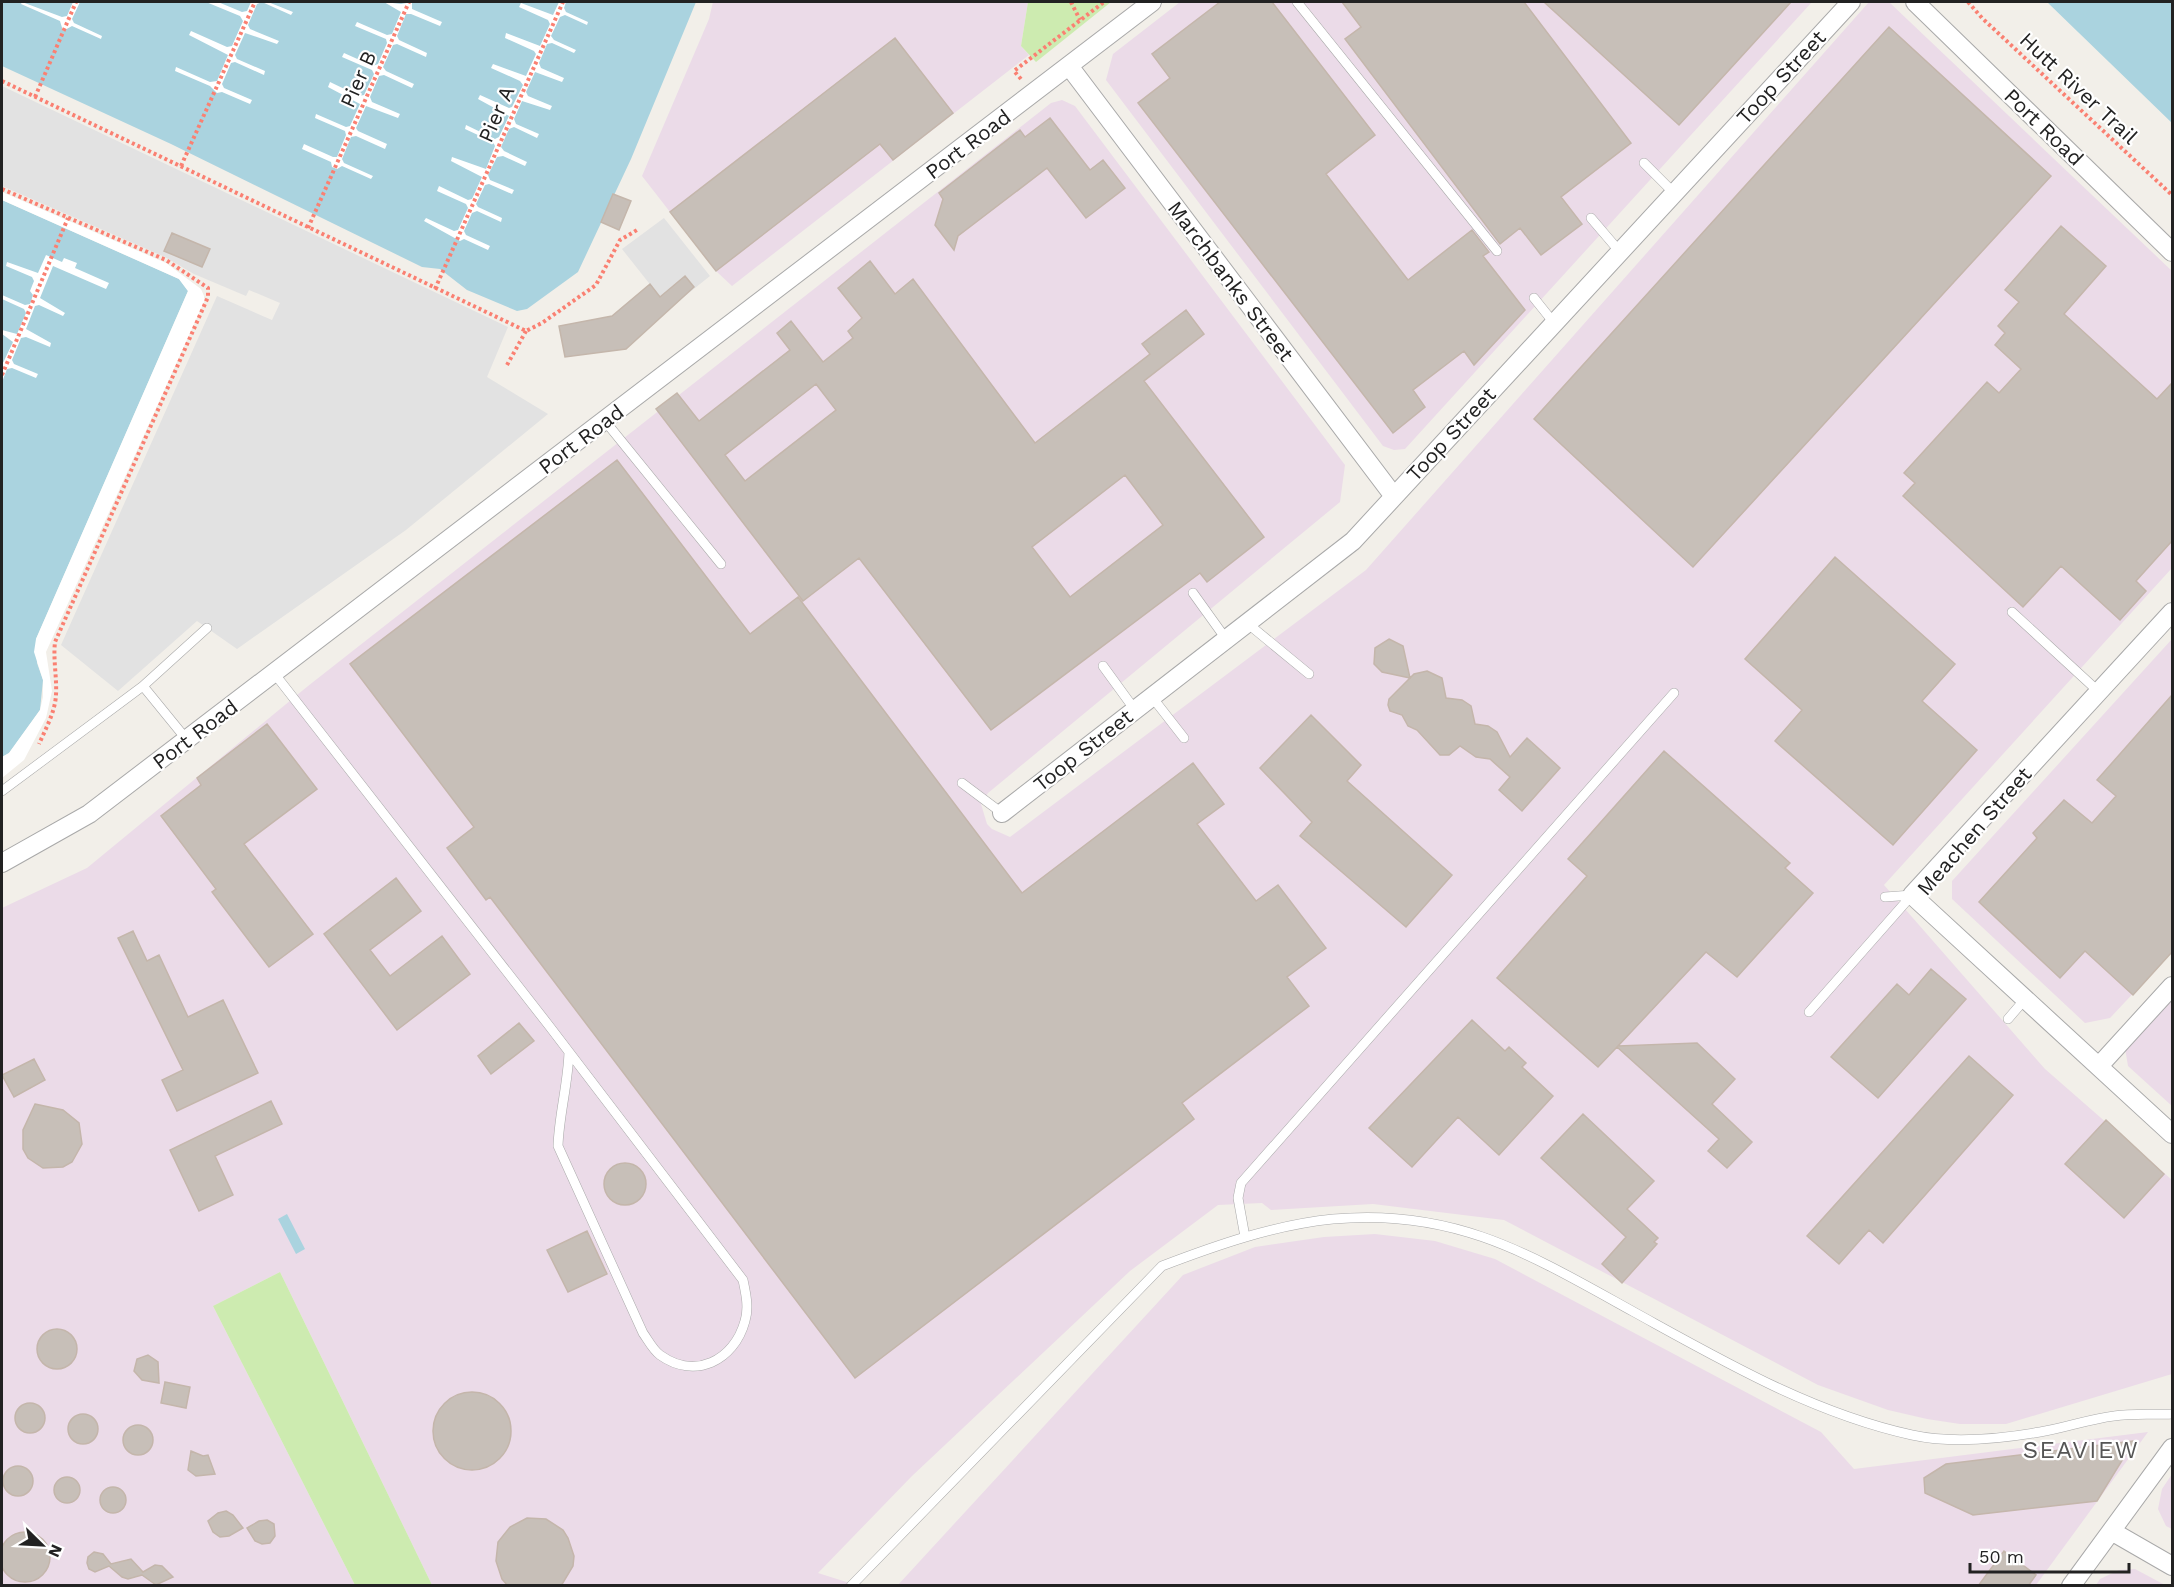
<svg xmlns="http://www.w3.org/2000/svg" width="2174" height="1587" font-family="'Work Sans',sans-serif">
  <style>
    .industrial { fill: #ebdbe8 }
    .grass { fill: #cdebb0 }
    .parking { fill: #e2e2e2 }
    .water { fill: #aad3df }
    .pier { fill: #fff }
    .building { fill: #c7bfb8; stroke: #c4b6ab; stroke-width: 1.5; fill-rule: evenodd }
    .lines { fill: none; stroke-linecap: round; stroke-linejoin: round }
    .lane-casing { stroke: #a9a9a9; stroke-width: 10 }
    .street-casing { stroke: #a9a9a9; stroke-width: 20 }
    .path { stroke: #fa8072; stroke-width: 4; stroke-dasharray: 3 3; stroke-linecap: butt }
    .lane { stroke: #fff; stroke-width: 9 }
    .street { stroke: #fff; stroke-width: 18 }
    .labels { text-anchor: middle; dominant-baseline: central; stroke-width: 4.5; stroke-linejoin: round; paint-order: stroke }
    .street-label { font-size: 21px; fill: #222; stroke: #fff }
    .quarter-label { font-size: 24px; letter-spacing: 1.5px; fill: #555; stroke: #fff }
  </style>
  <rect width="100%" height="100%" fill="#f2efe9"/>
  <!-- industrial -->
  <path class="industrial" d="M713 2H1028L1021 46 1029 55 732 286 716 271 642 176 709 19Z
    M1180 2H1812L1405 449 1394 450 1383 446 1106 80 1113 54Z
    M1869 2H1889L2172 271V568L1884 885 2045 1069 2172 1180V1374L2006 1424H1960L1927 1419 1888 1410 1818 1385 1504 1220 1373 1204 1271 1210 1262 1203 1218 1205 1130 1271 912 1476 818 1573 856 1585H432L280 1272 213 1306 355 1585 2 1586V908L87 868 308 686 1051 103 1062 100 1075 106 1345 465 1340 502 988 793 981 804 987 824 992 829 1010 837 1366 570Z
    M2172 639V952L2110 1018 2085 1023 1952 899V881Z
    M2172 995V1106L2128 1066 2125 1048Z
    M1375 1234 1435 1241 1495 1259 1821 1432 1854 1469 2148 1432 2036 1585 897 1586 1183 1275 1255 1247 1324 1237Z
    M2172 1474V1529L2166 1526 2158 1509 2162 1489Z
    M2135 1569 2165 1585H2096L2100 1579 2119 1570Z"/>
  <!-- grass -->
  <path class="grass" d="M1028 2H1111L1036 62 1021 46Z
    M280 1272 432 1585H355L213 1306Z"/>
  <!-- parking -->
  <path class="parking" d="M2 86 508 327 487 377 548 414 406 530 237 649 197 621 118 691 61 645 217 296 272 320 280 303 249 290 246 296 194 274 165 257 2 186Z
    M664 218 710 276 675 304 665 293 660 297 622 249Z"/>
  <!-- water -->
  <path class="water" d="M2 2H696L631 159 578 272 527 309 517 311 467 290 440 269 422 267 171 144 2 66Z
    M2047 2H2172V123Z
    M2 200 179 279 188 291 36 639 37 663 43 680 40 710 9 753 2 757Z
    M287 1214 305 1249 296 1254 278 1219Z"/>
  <!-- pier -->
  <path class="pier" d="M22 2 62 17 67 16 73 2H80L72 19 74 23 102 36 101 39 72 26 63 31 60 21 21 4Z
    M206 2H218L242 12 247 11 251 2H268L293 12 291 15 262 2 257 4 248 25 250 29 279 41 277 44 245 33 235 55 237 59 265 71 264 75 235 62 231 63 222 84 224 88 252 100 250 104 222 92 217 93 210 86 175 71 176 67 210 82 217 81 228 55 189 35 191 31 227 47 232 46 243 21 240 16Z
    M384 2 401 4 412 2V9L442 22 440 26 411 14H406L397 36 399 40 427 53 426 57 397 44 393 45 383 67 386 71 414 84 412 88 384 75 379 76 370 97 372 102 400 114 398 118 366 106 356 128 358 131 387 144 385 149 356 136 351 137 342 159 344 163 373 176 371 179 342 166 337 169 332 167 331 162 302 149 304 144 333 157H337L346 135 345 131 315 118 316 114 346 127 350 126 360 104 328 87 330 82 359 96 364 95 374 74 372 70 342 57 344 53 373 66 378 64 387 43 386 39 355 26 357 22 387 35 392 34 401 12Z
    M559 2H566L564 8 566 12 588 22 587 25 565 15 560 17 551 36 554 40 576 50 574 53 552 43 547 44 539 63 541 68 564 78 562 82 535 72 526 92 528 96 552 106 550 110 522 101 514 119 516 124 539 134 537 138 514 127 509 129 501 147 504 151 527 162 525 166 503 156 497 157 488 175 490 180 514 190 512 194 489 184 485 185 476 204 478 207 502 218 501 222 477 211 472 213 464 231 466 235 490 246 488 250 464 239 460 241 424 221 426 218 454 231 458 230 468 208 466 204 437 191 439 186 468 200 472 199 482 177 451 161 452 157 486 169 495 146 493 142 465 129 466 125 495 139 499 137 509 116 478 99 480 95 509 108 512 107 523 85 520 81 491 68 493 64 526 76 536 54 534 51 505 38 506 33 540 46 550 24 548 20 519 7 521 3 553 15Z
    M2 192 166 263 201 289 204 296V302L46 652 52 691 46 718 24 760 2 778V757L9 753 40 710 43 697V680L34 652 36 639 188 291 179 279 2 200Z
    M46 255 62 262 64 258 77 263 75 268 109 283 106 289 53 266 40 298 65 313 63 316 39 305 35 306 26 329 51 343 50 347 26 337 21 338 12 360 14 364 38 374 36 378 12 368 7 369 2 382V365L13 342 2 334V330L17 334 26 313 24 309 2 299V295L25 305 30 304 33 295 30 291 34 281 32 277 6 266 7 262 38 273Z"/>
  <!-- building -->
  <path class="building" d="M1220 2H1272L1375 135 1326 174 1408 280 1472 230 1489 252 1483 256 1525 310 1474 365 1464 351 1413 390 1425 407 1393 433 1138 103 1170 78 1152 54Z
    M1342 2H1524L1631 143 1561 197 1582 224 1541 255 1520 228 1500 244 1345 39 1361 27Z
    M1544 2H1791L1679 125Z
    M1889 27 2051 176 1693 567 1534 419Z
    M895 38 953 113 893 160 880 144 716 271 670 212Z
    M1050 118 1090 170 1103 160 1125 188 1086 218 1047 168 958 236 954 250 935 225 943 199 939 193 1020 130 1025 137Z
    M613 194 631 201 619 230 601 222Z
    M2061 226 2106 266 2064 314 2157 399 2172 383V541L2136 581 2146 591 2120 620 2061 566 2023 607 1903 496 1915 483 1904 473 1987 382 1999 393 2021 369 1995 345 2005 333 1998 326 2019 302 2005 290Z
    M172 233 210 249 202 267 164 251Z
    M870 261 895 294 913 279 1035 443 1150 354 1142 344 1186 310 1204 334 1144 381 1264 537 1207 582 1200 573 991 730 859 558 803 601 656 409 677 393 699 421 790 350 777 333 791 321 823 362 853 338 848 331 862 318 838 288ZM816 384 836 410 745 481 725 455ZM1125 475 1163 525 1070 597 1032 547Z
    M685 276 694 287 626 349 565 357 559 326 612 316 650 284 660 297Z
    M617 460 750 634 798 597 1022 893 1193 763 1224 804 1197 824 1256 901 1278 885 1326 948 1287 977 1309 1006 1182 1103 1194 1119 855 1378 490 897 486 900 447 848 474 827 350 664Z
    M1835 557 1955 664 1922 701 1977 750 1893 845 1775 741 1802 710 1745 659Z
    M1389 639 1403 646 1410 678 1382 672 1374 664 1375 648Z
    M1427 671 1442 678 1446 698 1462 700 1471 706 1475 724 1488 726 1497 732 1510 757 1527 738 1560 768 1522 811 1499 790 1510 777 1490 759 1476 757 1460 746 1449 755H1440L1417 730 1408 726 1402 715 1390 711 1388 705 1389 699 1414 674Z
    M2172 695V952L2133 995 2085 951 2060 978 1979 902 2037 838 2033 833 2064 800 2092 823 2116 796 2097 780Z
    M1311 715 1361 765 1347 781 1452 875 1406 927 1300 836 1312 822 1260 768Z
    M267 724 317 789 244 844 313 934 269 967 212 892 216 889 161 816 201 785 197 778Z
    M1664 751 1790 863 1785 868 1813 893 1737 977 1706 952 1618 1046 1697 1043 1735 1079 1712 1104 1752 1142 1727 1168 1708 1151 1719 1139 1617 1047 1598 1067 1497 978 1587 876 1568 859Z
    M396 878 421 911 370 950 390 976 442 936 470 974 397 1030 324 934Z
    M133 931 147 961 159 955 188 1017 223 1000 258 1073 177 1111 162 1080 183 1070 118 938Z
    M1931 969 1966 999 1878 1098 1831 1057 1897 984 1909 995Z
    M1472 1020 1505 1051 1509 1047 1526 1063 1522 1067 1553 1096 1499 1155 1458 1117 1412 1167 1369 1128Z
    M519 1023 534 1041 491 1074 478 1056Z
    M1969 1056 2013 1095 1883 1243 1869 1230 1839 1264 1807 1236Z
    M34 1059 45 1080 14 1097 2 1075Z
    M271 1101 282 1124 215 1156 233 1195 199 1211 170 1150Z
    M35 1104 63 1110 79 1123 82 1144 72 1162 63 1167 43 1168 28 1158 23 1149V1130Z
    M1583 1114 1654 1181 1627 1209 1658 1238 1654 1242 1657 1244 1622 1283 1602 1264 1626 1237 1541 1158Z
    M2106 1120 2164 1174 2124 1218 2065 1164Z
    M604 1184a21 21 0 1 1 42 0a21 21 0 1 1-42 0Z
    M587 1231 607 1274 568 1292 547 1250Z
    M37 1349a20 20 0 1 1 40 0a20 20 0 1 1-40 0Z
    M148 1355 158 1362 159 1383 142 1380 134 1371 137 1359Z
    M165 1382 190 1387 186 1408 161 1403Z
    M433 1431a39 39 0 1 1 78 0a39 39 0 1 1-78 0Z
    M15 1418a15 15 0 1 1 30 0a15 15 0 1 1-30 0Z
    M68 1429a15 15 0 1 1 30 0a15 15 0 1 1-30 0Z
    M123 1440a15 15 0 1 1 30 0a15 15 0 1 1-30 0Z
    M2134 1441 2097 1501 1973 1515 1925 1493 1924 1478 1946 1464Z
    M191 1451 203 1456 208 1455 215 1474 196 1476 188 1470Z
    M3 1481a15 15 0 1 1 30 0a15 15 0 1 1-30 0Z
    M54 1490a13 13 0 1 1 26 0a13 13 0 1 1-26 0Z
    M100 1500a13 13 0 1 1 26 0a13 13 0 1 1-26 0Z
    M226 1511 233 1515 243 1528 229 1536 220 1537 213 1532 208 1521 218 1513Z
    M527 1518 546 1519 563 1530 568 1538 574 1556 573 1566 561 1586H508L502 1579 496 1561 498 1542 510 1527Z
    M267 1520 274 1524 275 1536 270 1543 262 1544 255 1541 247 1528 259 1521Z
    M0 1557a25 25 0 1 1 50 0a25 25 0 1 1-50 0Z
    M2004 1551 2036 1575 2028 1586H1978Z
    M94 1552 103 1554 111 1564 131 1559 143 1572 155 1565 162 1566 173 1577 156 1585 142 1575 128 1579 122 1577 109 1566 95 1572 89 1569 87 1563 88 1557Z"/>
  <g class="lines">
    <!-- lane casing -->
    <g class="lane-casing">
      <path id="lane" d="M1297 2 1497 251
        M1644 163 1674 193
        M1591 218 1620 252
        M1534 298 1554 323
        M605 421 721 564
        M1193 593 1226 639
        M2012 612 2099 692
        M1247 623 1309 674
        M1103 666 1135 710
        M274 673 550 1027 743 1280C746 1294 749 1308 745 1321 734 1361 695 1380 660 1355 653 1350 648 1340 643 1333L558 1146C559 1115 568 1084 569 1052
        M143 686 187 740
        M1152 697 1184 738
        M962 783 1002 813
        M2 791 143 686 207 628
        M1809 1012 1912 895 1885 897
        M2008 1019 2026 998
        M1245 1237 1238 1198 1241 1183 1674 693
        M851 1586 1162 1266C1217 1245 1274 1225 1333 1219 1456 1208 1531 1255 1634 1312 1723 1361 1812 1413 1912 1435 1953 1444 2000 1439 2040 1432 2065 1428 2089 1419 2114 1416 2133 1413 2153 1415 2172 1414"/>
    </g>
    <!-- street casing -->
    <g class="street-casing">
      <path id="street" d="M1915 2 2172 252
        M1069 66 1393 495
        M2172 612 1912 895 2172 1134
        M1002 813 1353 541 1851 2
        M2 863 89 814 1152 2
        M2099 1066 2172 986
        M2113 1532 2172 1566
        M2071 1586 2172 1448"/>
    </g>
    <!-- path -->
    <path class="path" d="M1071 2 1080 20
      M1968 2 1982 18 2172 195
      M1021 79 1014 71 1104 2
      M2 81 526 331 542 323 596 285 620 240 637 230
      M35 97 76 2
      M181 166 255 2
      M2 189 166 260 208 288V297L55 642C53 660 57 677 56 695 55 712 46 728 39 744
      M308 228 409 2
      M435 289 563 2
      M507 365 526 331
      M2 375 68 218"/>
    <!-- lane -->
    <use href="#lane" class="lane"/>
    <!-- street -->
    <use href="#street" class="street"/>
  </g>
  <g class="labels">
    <!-- street labels -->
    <g class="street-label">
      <text transform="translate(1781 77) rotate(-47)">Toop Street</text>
      <text transform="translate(358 79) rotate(-66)">Pier B</text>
      <text transform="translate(2079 88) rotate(43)">Hutt River Trail</text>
      <text transform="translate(496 114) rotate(-66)">Pier A</text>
      <text transform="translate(2044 127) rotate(44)">Port Road</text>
      <text transform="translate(968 144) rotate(-37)">Port Road</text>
      <text transform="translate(1231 281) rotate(53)">Marchbanks Street</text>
      <text transform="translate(1451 434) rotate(-47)">Toop Street</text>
      <text transform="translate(581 439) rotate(-37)">Port Road</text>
      <text transform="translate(195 734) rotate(-37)">Port Road</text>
      <text transform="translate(1083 750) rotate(-38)">Toop Street</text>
      <text transform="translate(1974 831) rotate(-49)">Meachen Street</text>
    </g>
    <!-- quarter labels -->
    <g class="quarter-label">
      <text x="2081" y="1450">SEAVIEW</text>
    </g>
  </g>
  <!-- border -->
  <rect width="2174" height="1587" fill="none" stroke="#222222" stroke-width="6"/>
  <!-- north arrow -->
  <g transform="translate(42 1545) rotate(114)" stroke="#ffffff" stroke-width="4.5" paint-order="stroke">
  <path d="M0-4.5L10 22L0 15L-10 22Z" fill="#222222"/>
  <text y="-9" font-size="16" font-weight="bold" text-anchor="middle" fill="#222222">N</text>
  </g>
  <!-- scale -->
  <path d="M1970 1563v9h159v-9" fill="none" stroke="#222222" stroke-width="3"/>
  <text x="1979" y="1563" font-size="18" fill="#222222" stroke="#ffffff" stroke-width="4.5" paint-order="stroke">50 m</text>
</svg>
